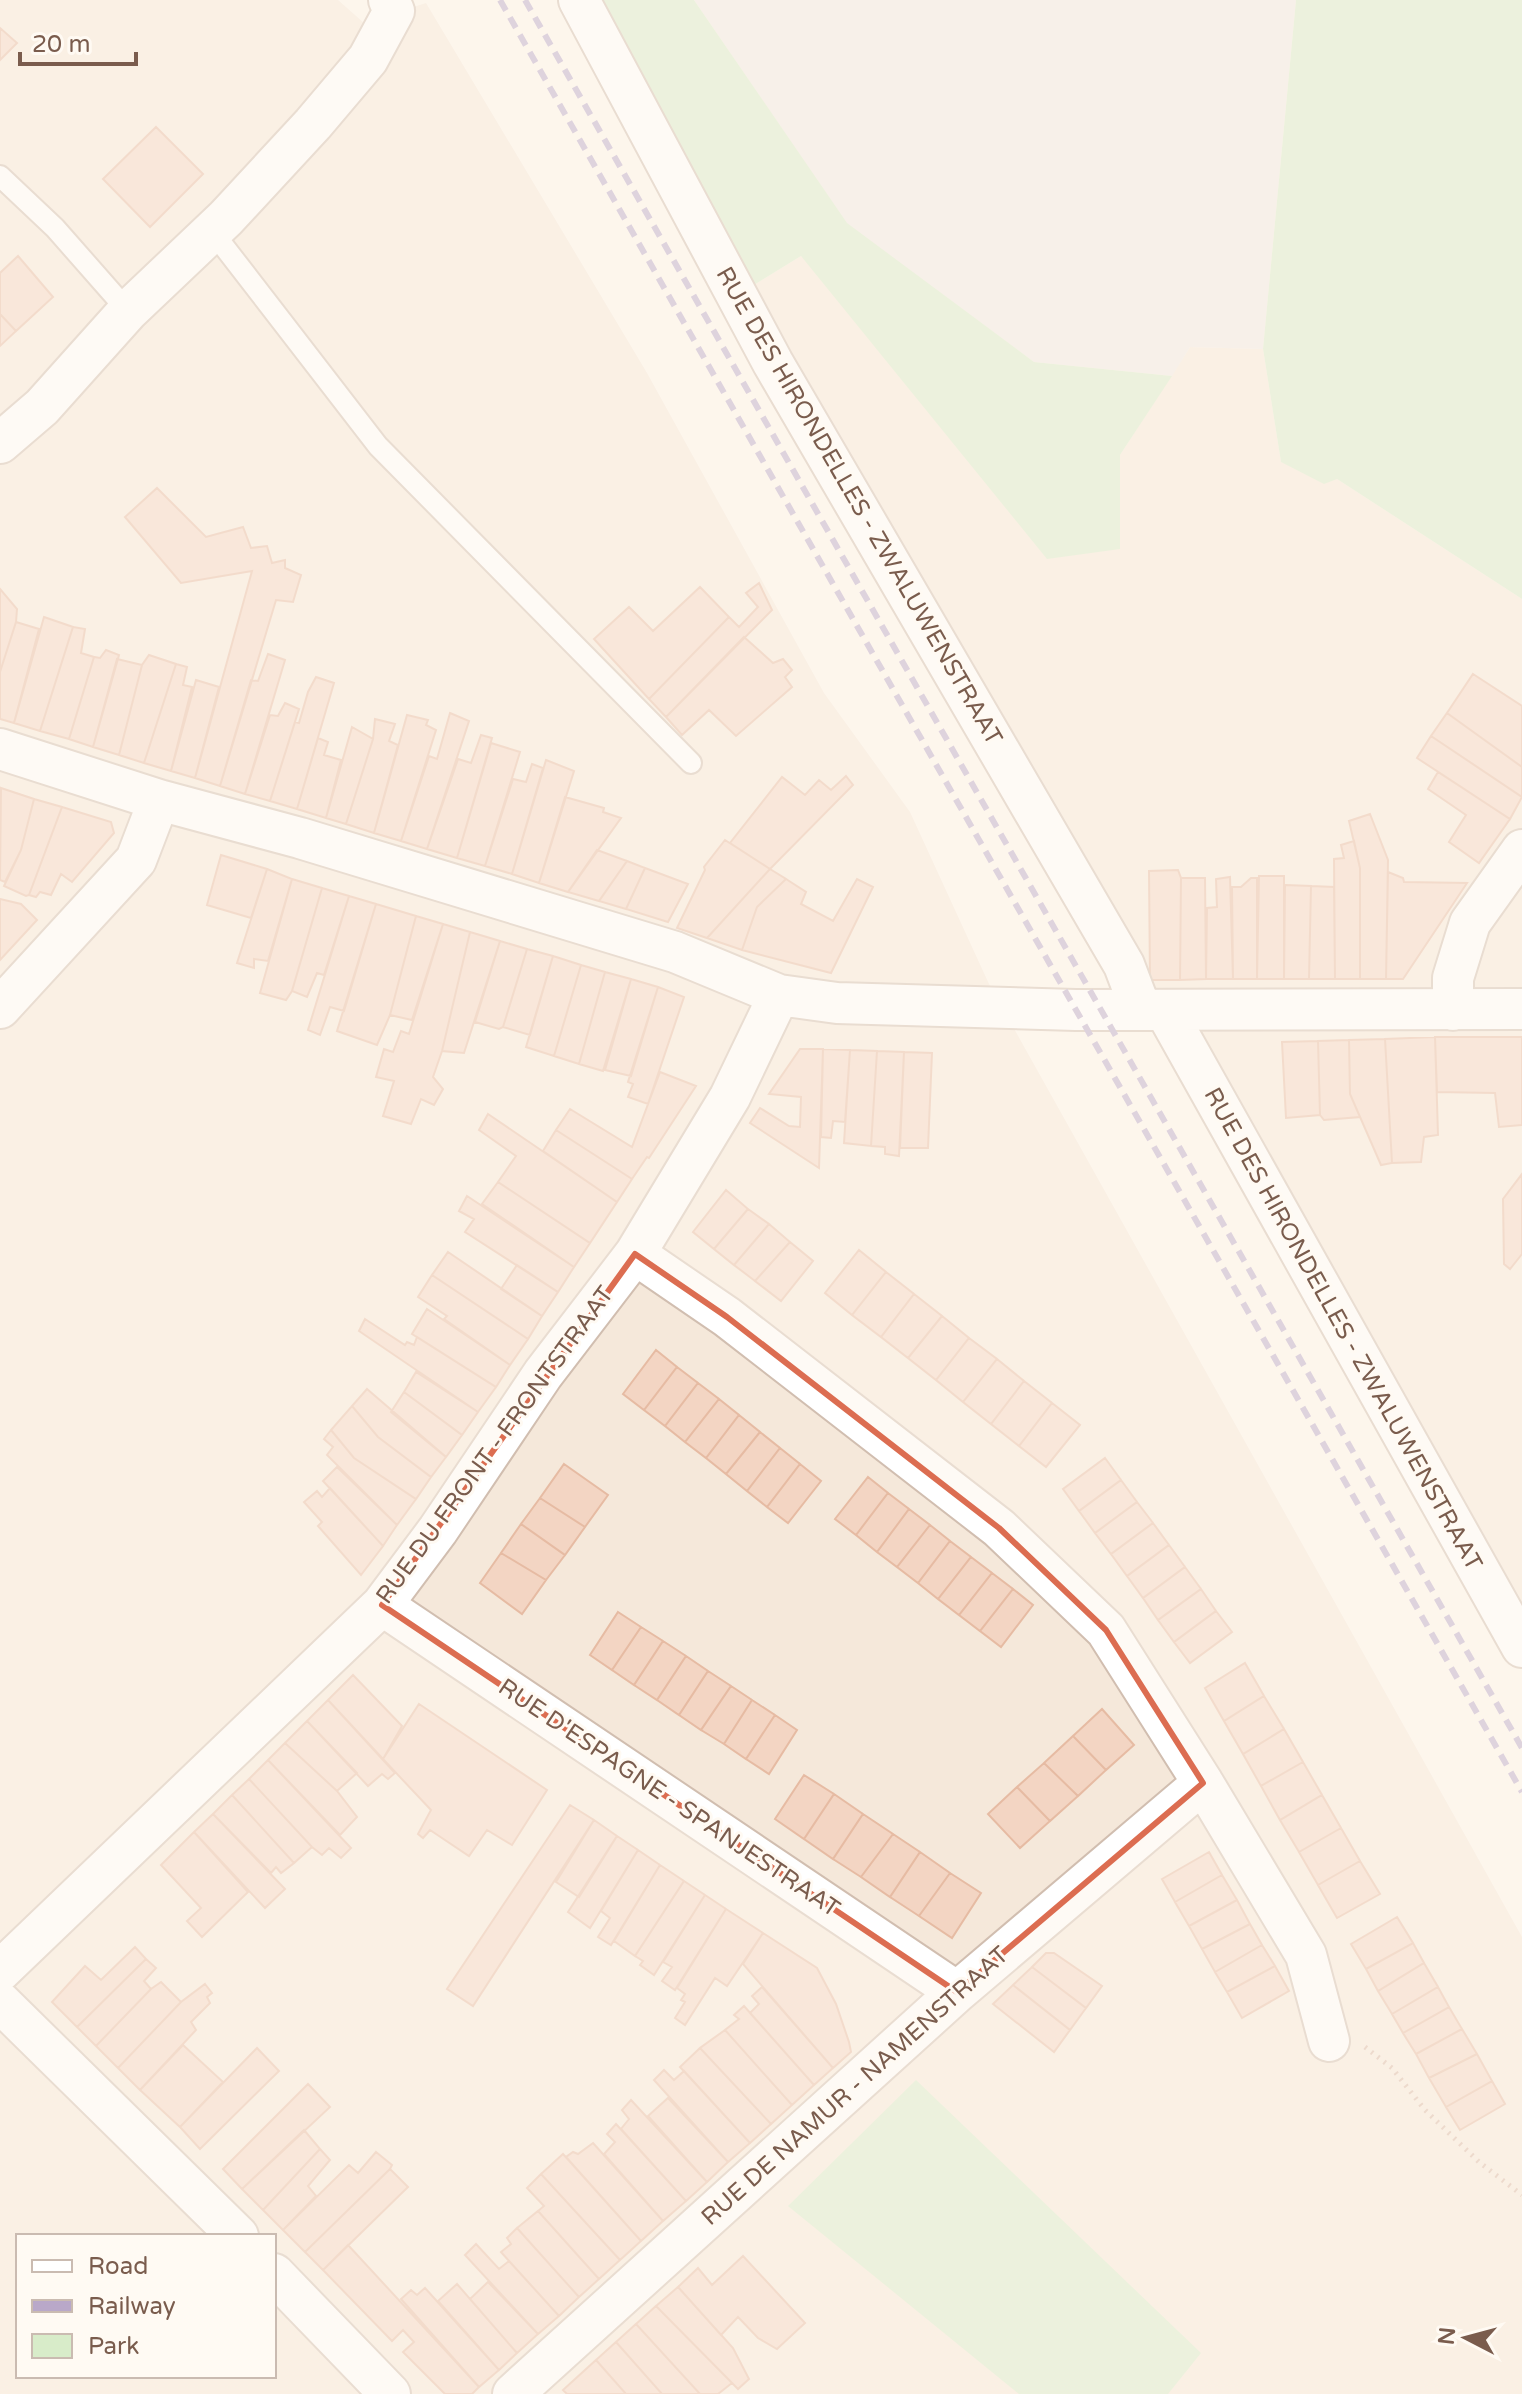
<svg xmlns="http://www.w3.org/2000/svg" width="1522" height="2394" font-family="'Varela Round',sans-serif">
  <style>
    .residential { fill: #f5e8da; fill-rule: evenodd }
    .industrial { fill: #efe9e4 }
    .green { fill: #d8ecc9 }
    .building { fill: #f3d5c3; stroke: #e6bba3; stroke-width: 2 }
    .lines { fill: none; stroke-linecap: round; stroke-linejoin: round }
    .lane-casing { stroke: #d1beb0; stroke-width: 24 }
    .street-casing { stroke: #d1beb0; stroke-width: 44 }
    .path { stroke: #d9b8a5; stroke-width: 5; stroke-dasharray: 2 6; stroke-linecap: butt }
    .lane { stroke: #fff; stroke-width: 20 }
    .street { stroke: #fff; stroke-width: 40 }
    .rail { stroke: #b9a8c9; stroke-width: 6; stroke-dasharray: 12 8; stroke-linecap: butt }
    .marked { fill: none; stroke: #dc6d51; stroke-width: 6; stroke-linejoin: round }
    .labels { text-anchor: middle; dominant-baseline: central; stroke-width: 6; stroke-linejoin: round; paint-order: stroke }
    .street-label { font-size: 24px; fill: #7a5c4d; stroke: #fffaf3 }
  </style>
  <rect width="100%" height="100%" fill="#fdf6ec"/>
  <!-- residential -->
  <path class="residential" d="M0 0H338L364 23 426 3 647 373 824 693 910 812 989 984 1522 1937V2394H0ZM18 2236H274V2376H18Z
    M801 256 1120 548V455L1190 347 1263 349 1281 462 1337 479 1522 599V1629L1204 1064 1145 975 746 290Z"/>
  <!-- industrial -->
  <path class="industrial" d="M694 0H1296L1263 349 1190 347 1172 376 1034 362 847 224Z"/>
  <!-- green -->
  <path class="green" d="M590 0H694L847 223 1034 362 1172 376 1120 455V549L1047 559 801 256 746 290Z
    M1296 0H1522V599L1337 479 1324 484 1281 462 1263 349Z
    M916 2080 1201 2353 1168 2394H1019L788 2206Z"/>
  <!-- building -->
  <path class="building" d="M0 28 17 43 0 60Z
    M156 127 203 174 150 227 103 179Z
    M18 256 53 297 16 331 0 314V273Z
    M0 314 16 331 0 346Z
    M157 488 206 537 243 527 251 548 267 546 272 563 285 560V568L301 575 293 602 276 600 220 786 195 778 252 571 181 583 125 517Z
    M759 583 772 610 666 717 649 699 729 617 739 627 758 607 746 593Z
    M700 587 729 617 649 699 594 639 629 607 653 631Z
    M0 589 17 609 16 622 0 672Z
    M44 617 73 627 40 731 14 723Z
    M16 622 39 629 14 723 0 719V672Z
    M73 627 85 629 81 653 94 657 69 739 40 731Z
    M744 637 773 663 783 659 792 670 785 677 792 687 736 736 709 710 682 735 666 717Z
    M106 650 119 655 93 747 69 739 94 657 100 658Z
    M268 654 285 660 245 794 220 786 251 680 258 681Z
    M149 655 176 664 144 763 119 755 142 665Z
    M117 659 142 665 119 755 93 747Z
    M176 664 187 667 183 685 192 687 171 771 144 763Z
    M1473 674 1522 706V767L1447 713Z
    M316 677 334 683 297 809 270 801 295 722 299 723 308 692Z
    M196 680 219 687 195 778 171 771Z
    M285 703 299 709 270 801 245 794 270 715 278 716Z
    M450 713 469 721 427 849 401 841 429 756 437 759Z
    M1447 713 1522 767V797L1431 736Z
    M407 715 428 720 426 725 436 730 401 841 374 833Z
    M375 719 395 724 389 741 398 745 374 833 346 824 373 739Z
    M352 727 373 739 346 824 326 818Z
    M481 735 492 738 457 858 427 849 458 759 471 763Z
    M1431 736 1522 797 1510 819 1417 758Z
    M318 738 328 742 324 755 341 760 326 818 297 809Z
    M491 743 520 752 485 866 457 858Z
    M546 760 574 771 539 883 512 874Z
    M532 764 543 768 512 874 485 866 513 779 526 782Z
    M1438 772 1510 819 1479 863 1449 842 1466 815 1428 789Z
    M846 776 853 785 770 869 730 843 782 777 805 795 819 780 831 790Z
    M1 788 34 799 21 850 5 882 0 880Z
    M565 797 604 808 603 812 621 818 568 892 539 883Z
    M34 799 62 807 29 895 26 896 4 886 21 850Z
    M62 807 111 822 114 833 72 882 61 874 51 895 40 892 36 897 29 895Z
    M1370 814 1388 860 1386 979H1360V868L1349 821Z
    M725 840 770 869 707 938 677 928 705 870 704 867Z
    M1354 841 1360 868V979H1335L1334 859 1344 858 1341 845Z
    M597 850 627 861 599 901 568 892Z
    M221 855 267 869 251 918 207 905Z
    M627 861 645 868 626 909 599 901Z
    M645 868 688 884 668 922 626 909Z
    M267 869 292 879 268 961 254 959V968L237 963Z
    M770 869 786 879 757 907 742 950 707 938Z
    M1178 870 1181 878 1180 980H1150L1149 871Z
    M1388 872 1403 878 1404 882 1467 883 1403 979H1386Z
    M1259 876H1284V979H1257Z
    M1230 877 1233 979H1206L1207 908 1217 907 1216 879Z
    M1181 878H1205L1206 979 1180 980Z
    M1251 878H1257V979H1233L1232 887H1241Z
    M292 879 322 888 292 991 286 1000 260 993Z
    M786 879 806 892 801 904 833 921 857 879 873 887 831 973 742 950 757 907Z
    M1285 885 1311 886 1309 979H1284Z
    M1311 886 1334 887 1335 979H1309Z
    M322 888 349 896 324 975 317 973 307 997 292 991Z
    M349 896 376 904 344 1011 330 1007 320 1035 308 1030Z
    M0 899 21 904 37 920 0 960Z
    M376 904 416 916 390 1015 377 1045 337 1031Z
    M416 916 443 924 412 1020 390 1015Z
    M443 924 470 932 442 1051 433 1077 443 1089 434 1105 421 1099 411 1124 383 1116 394 1081 376 1077 384 1049 393 1052 401 1031 409 1034Z
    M470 932 500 941 464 1053 442 1051Z
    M500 941 527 949 503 1027 499 1029 475 1022Z
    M527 949 553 956 530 1035 503 1027Z
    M553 956 581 965 554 1056 526 1047Z
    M581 965 605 972 579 1064 554 1056Z
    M605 972 631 979 603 1071 579 1064Z
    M631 979 658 987 631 1076 605 1070Z
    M658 987 684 997 648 1104 628 1097 633 1084 628 1082Z
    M1435 1037 1438 1135 1424 1137 1421 1162 1392 1163 1385 1039Z
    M1435 1037H1522V1125L1499 1127 1495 1093 1437 1092Z
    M1385 1039 1392 1163 1381 1165 1350 1094 1349 1040Z
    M1349 1040 1350 1094 1360 1117 1324 1120 1320 1115 1318 1041Z
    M1318 1041 1320 1115 1286 1118 1282 1042Z
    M800 1049H823L819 1168 750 1123 760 1108 789 1126 800 1127 801 1097 769 1094Z
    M823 1049 850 1050 845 1122 833 1121 831 1138 821 1137Z
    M850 1050 877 1051 871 1146 844 1143Z
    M877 1051 904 1052 899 1156 885 1154V1147L871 1146Z
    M904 1052 932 1053 928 1148H900Z
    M660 1072 696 1086 649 1158 647 1157 632 1179 556 1130 570 1109 632 1147Z
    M488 1114 617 1202 590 1243 498 1182 516 1156 479 1130Z
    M556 1130 632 1179 617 1202 543 1151Z
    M1522 1174V1254L1510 1269 1504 1264 1503 1199Z
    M498 1182 590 1243 574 1267 482 1204Z
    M726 1190 748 1209 714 1249 693 1232Z
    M467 1196 574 1267 558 1292 465 1232 474 1219 459 1211Z
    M748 1209 769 1224 734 1265 714 1249Z
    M769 1224 790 1242 755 1281 734 1265Z
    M790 1242 813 1261 781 1301 755 1281Z
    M859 1250 886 1272 852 1315 825 1293Z
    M448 1252 542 1316 528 1339 432 1275Z
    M517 1265 558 1292 542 1316 501 1289Z
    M886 1272 914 1294 881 1337 852 1315Z
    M432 1275 528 1339 510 1365 444 1319 447 1316 418 1297Z
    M914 1294 942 1316 908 1358 881 1337Z
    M427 1309 510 1365 496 1387 412 1334Z
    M942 1316 969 1338 936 1380 908 1358Z
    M365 1319 405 1345 407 1342 414 1345 417 1337 496 1387 478 1412 359 1331Z
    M969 1338 997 1359 963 1402 936 1380Z
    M656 1350 677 1367 644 1410 623 1394Z
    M997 1359 1024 1381 991 1424 963 1402Z
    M677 1367 698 1383 665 1426 644 1410Z
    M416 1372 478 1412 462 1435 404 1392Z
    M1024 1381 1052 1403 1019 1446 991 1424Z
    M698 1383 719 1399 685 1442 665 1426Z
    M367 1389 446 1457 431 1477 378 1437 352 1406Z
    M404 1392 462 1435 446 1457 391 1412Z
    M719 1399 739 1415 706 1458 685 1442Z
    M1052 1403 1080 1425 1046 1467 1019 1446Z
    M352 1406 378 1437 431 1477 416 1499 354 1458 331 1430Z
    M739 1415 760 1432 726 1474 706 1458Z
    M331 1430 354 1458 416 1499 397 1525 327 1455 333 1447 324 1439Z
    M760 1432 780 1448 747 1491 726 1474Z
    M780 1448 800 1464 767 1507 747 1491Z
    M1105 1458 1121 1480 1079 1511 1063 1489Z
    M564 1464 608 1495 585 1527 540 1498Z
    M800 1464 821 1481 788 1523 767 1507Z
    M337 1467 397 1525 383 1546 323 1481Z
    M868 1477 888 1493 856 1535 835 1519Z
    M1121 1480 1137 1502 1095 1533 1079 1511Z
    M330 1488 383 1546 361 1575 318 1526 322 1522 304 1502 317 1491 322 1497Z
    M888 1493 909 1509 877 1552 856 1535Z
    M540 1498 585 1527 565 1555 521 1524Z
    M1137 1502 1153 1523 1111 1554 1095 1533Z
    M909 1509 930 1525 897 1567 877 1552Z
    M1153 1523 1169 1545 1127 1576 1111 1554Z
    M521 1524 565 1555 546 1580 501 1553Z
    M930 1525 950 1541 918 1583 897 1567Z
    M950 1541 971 1557 938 1599 918 1583Z
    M1169 1545 1185 1567 1143 1598 1127 1576Z
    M501 1553 546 1580 522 1614 480 1583Z
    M971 1557 992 1573 959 1615 938 1599Z
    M1185 1567 1201 1589 1158 1620 1143 1598Z
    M992 1573 1013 1589 980 1631 959 1615Z
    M1013 1589 1033 1605 1001 1647 980 1631Z
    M1201 1589 1216 1611 1174 1642 1158 1620Z
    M1216 1611 1232 1632 1190 1663 1174 1642Z
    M618 1612 641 1627 612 1670 590 1655Z
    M641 1627 663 1641 634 1685 612 1670Z
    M663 1641 686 1656 657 1700 634 1685Z
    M686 1656 708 1671 679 1715 657 1700Z
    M1245 1663 1264 1696 1224 1721 1205 1688Z
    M708 1671 731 1686 701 1730 679 1715Z
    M353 1675 402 1726 383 1759 328 1700Z
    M731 1686 752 1700 724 1744 701 1730Z
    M1264 1696 1284 1729 1243 1754 1224 1721Z
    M328 1700 395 1773 388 1779 382 1774 368 1786 307 1721Z
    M752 1700 775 1715 746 1759 724 1744Z
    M419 1704 547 1790 512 1845 487 1830 469 1856 430 1830 423 1838 418 1834 431 1810 383 1759Z
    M1102 1709 1134 1745 1106 1770 1073 1736Z
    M775 1715 797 1730 769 1774 746 1759Z
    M307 1721 357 1773 337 1791 285 1743Z
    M1284 1729 1303 1762 1261 1786 1243 1754Z
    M1073 1736 1106 1770 1078 1796 1044 1763Z
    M285 1743 337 1791 357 1817 340 1835 268 1760Z
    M268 1760 351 1848 341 1858 329 1848 322 1855 312 1847 249 1779Z
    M1303 1762 1322 1795 1280 1820 1261 1786Z
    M1044 1763 1078 1796 1050 1821 1017 1787Z
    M804 1775 834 1794 804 1839 775 1819Z
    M249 1779 312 1847 294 1863 232 1795Z
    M1017 1787 1050 1821 1020 1848 988 1814Z
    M834 1794 863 1814 833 1859 804 1839Z
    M232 1795 294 1863 281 1873 276 1867 271 1873 213 1814Z
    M1322 1795 1341 1828 1299 1852 1280 1820Z
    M570 1805 594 1820 473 2006 447 1989Z
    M213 1814 285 1889 265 1908 194 1832Z
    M863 1814 893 1834 861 1877 833 1859Z
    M594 1820 617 1836 579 1897 556 1882Z
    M1341 1828 1360 1861 1318 1885 1299 1852Z
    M194 1832 248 1892 202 1937 187 1921 201 1908 161 1865Z
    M893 1834 920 1852 890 1897 861 1877Z
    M617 1836 638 1850 590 1928 568 1912Z
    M638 1850 660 1865 611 1945 598 1937 610 1918 601 1911Z
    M920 1852 950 1873 919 1916 890 1897Z
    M1209 1852 1222 1875 1175 1902 1162 1879Z
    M1360 1861 1380 1894 1337 1918 1318 1885Z
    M660 1865 684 1881 635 1956 614 1941Z
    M950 1873 981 1893 952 1938 919 1916Z
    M1222 1875 1237 1900 1189 1926 1175 1902Z
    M684 1881 705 1895 654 1975 640 1965 643 1961 635 1956Z
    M705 1895 726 1909 675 1990 662 1981 672 1967 663 1962Z
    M1237 1900 1250 1924 1202 1949 1189 1926Z
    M726 1909 763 1933 727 1986 715 1978 685 2025 675 2018 685 2002 681 2000 685 1994 677 1988Z
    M1397 1917 1413 1943 1366 1969 1351 1944Z
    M1250 1924 1262 1945 1215 1972 1202 1949Z
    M763 1933 817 1968 836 2004 849 2042 851 2052 833 2068 743 1964Z
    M1413 1943 1424 1963 1378 1991 1366 1969Z
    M1262 1945 1275 1966 1227 1992 1215 1972Z
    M135 1947 146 1959 77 2027 52 2002 85 1966 101 1980Z
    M1046 1953H1054L1102 1986 1086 2008 1032 1967Z
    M146 1959 156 1968 144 1981 151 1989 96 2046 77 2027Z
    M1424 1963 1438 1987 1392 2014 1378 1991Z
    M1275 1966 1289 1991 1242 2018 1227 1992Z
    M1032 1967 1086 2008 1070 2030 1013 1985Z
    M161 1982 181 2002 118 2068 96 2046 151 1989Z
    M205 1984 212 1993 207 1997 210 2003 191 2022 196 2030 140 2090 118 2068 181 2002Z
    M1013 1985 1070 2030 1054 2052 993 2004Z
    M762 1987 833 2068 814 2085 750 2013 759 2004 752 1996Z
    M1438 1987 1449 2007 1403 2033 1392 2014Z
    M744 2006 814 2085 792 2105 725 2030 739 2019 734 2015Z
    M1449 2007 1462 2029 1416 2054 1403 2033Z
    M1462 2029 1477 2054 1429 2078 1416 2054Z
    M725 2030 792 2105 771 2124 700 2048Z
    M183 2045 223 2082 180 2127 140 2090Z
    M257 2048 279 2071 200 2149 180 2127Z
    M700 2048 771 2124 750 2143 680 2067Z
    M1477 2054 1492 2081 1446 2107 1429 2078Z
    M664 2070 674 2080 684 2071 750 2143 728 2162 654 2080Z
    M1492 2081 1505 2104 1460 2130 1446 2107Z
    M308 2084 330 2107 242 2189 223 2169Z
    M668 2098 728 2162 707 2182 648 2116Z
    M631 2100 707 2182 686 2201 621 2129 629 2119 622 2110Z
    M616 2124 686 2201 663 2221 604 2154 615 2142 607 2134Z
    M304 2130 320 2149 263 2210 242 2189Z
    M593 2143 663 2221 641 2241 566 2157 573 2152 578 2154Z
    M320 2149 330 2160 308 2186 316 2196 283 2230 263 2210Z
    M376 2152 392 2165 390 2169 305 2252 283 2230 349 2165 358 2173Z
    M563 2154 641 2241 620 2260 541 2174Z
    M390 2169 408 2187 323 2270 305 2252Z
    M541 2174 620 2260 599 2279 538 2211 544 2206 527 2188Z
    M538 2211 599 2279 579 2297 517 2228Z
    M517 2228 579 2297 559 2316 501 2252 511 2244 507 2238Z
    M476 2244 499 2269 509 2261 559 2316 538 2334 465 2255Z
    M348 2245 479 2387 472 2394H445L403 2352 414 2342 403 2330 392 2341 323 2270Z
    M743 2256 805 2323 777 2349 758 2338 738 2317 721 2335 678 2287 698 2268 712 2285Z
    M488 2282 538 2334 517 2353 470 2299Z
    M457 2284 517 2353 499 2370 438 2301Z
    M678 2287 733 2348 749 2379 738 2389 656 2306Z
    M425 2288 499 2370 479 2387 401 2299 411 2290 417 2295Z
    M656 2306 732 2383 718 2394H700L636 2324Z
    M636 2324 700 2394H662L616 2342Z
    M616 2342 662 2394H626L596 2360Z
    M596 2360 626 2394H567L563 2390Z"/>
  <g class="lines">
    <!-- lane casing -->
    <g class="lane-casing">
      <path id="lane" d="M0 176 55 228 128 311
        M212 231 378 446 691 763"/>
    </g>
    <!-- street casing -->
    <g class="street-casing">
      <path id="street" d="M579 0 773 363 1124 965 1141 1010
        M0 443 42 407 128 311 226 218 313 124 368 59 394 11 389 0
        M0 749 159 800 300 838 675 952 779 995 837 1003 1076 1010 1522 1009
        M0 1008 136 860 159 800
        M1165 1010 1522 1647
        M1453 1010V978L1470 923 1522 850
        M635 1254 727 1317 999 1528 1106 1630 1203 1783 1306 1955 1329 2041
        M382 1605 957 1992
        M0 1971 382 1605 438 1530 543 1374 635 1254 730 1097 779 995
        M0 2002 238 2236
        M274 2274 390 2394
        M513 2394 957 1992 1203 1783"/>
    </g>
    <!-- path -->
    <path class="path" d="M1365 2047 1392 2068 1425 2110 1479 2162 1522 2195"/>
    <!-- lane -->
    <use href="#lane" class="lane"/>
    <!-- street -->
    <use href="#street" class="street"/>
    <!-- rail -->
    <path class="rail" d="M500 0 1522 1792
      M525 0 1522 1748"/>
  </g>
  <!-- marked area -->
  <path d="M0 0H1522V2394H0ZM635 1254 727 1317 999 1528 1106 1630 1203 1783 957 1992 382 1605Z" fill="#fdf6ec" fill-opacity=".55" fill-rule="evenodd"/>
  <path class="marked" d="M635 1254 727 1317 999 1528 1106 1630 1203 1783 957 1992 382 1605Z"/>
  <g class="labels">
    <!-- street labels -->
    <g class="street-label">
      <text transform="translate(859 506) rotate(60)">RUE DES HIRONDELLES - ZWALUWENSTRAAT</text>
      <text transform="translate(1343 1329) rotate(61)">RUE DES HIRONDELLES - ZWALUWENSTRAAT</text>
      <text transform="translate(495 1445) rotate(-54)">RUE DU FRONT - FRONTSTRAAT</text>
      <text transform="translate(669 1798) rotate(34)">RUE D'ESPAGNE - SPANJESTRAAT</text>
      <text transform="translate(855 2086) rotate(-42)">RUE DE NAMUR - NAMENSTRAAT</text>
    </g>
  </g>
  <!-- legend -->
  <rect x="16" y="2234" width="260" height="144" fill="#fffaf3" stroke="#cabbb1" stroke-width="2"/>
  <rect x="32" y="2260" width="40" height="12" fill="#ffffff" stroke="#cabbb1" stroke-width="2"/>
  <text x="88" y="2274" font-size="24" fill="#7a5c4d">Road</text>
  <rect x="32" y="2300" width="40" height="12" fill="#b9a8c9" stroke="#cabbb1" stroke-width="2"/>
  <text x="88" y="2314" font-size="24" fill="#7a5c4d">Railway</text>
  <rect x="32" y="2334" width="40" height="24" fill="#d8ecc9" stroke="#cabbb1" stroke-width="2"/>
  <text x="88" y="2354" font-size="24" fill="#7a5c4d">Park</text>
  <!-- north arrow -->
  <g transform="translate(1466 2338) rotate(276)" stroke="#fffaf3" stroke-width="6" paint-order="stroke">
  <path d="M0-6L14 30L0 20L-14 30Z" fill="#7a5c4d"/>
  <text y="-12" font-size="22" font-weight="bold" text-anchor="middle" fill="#7a5c4d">N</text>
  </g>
  <!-- scale -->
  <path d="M20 52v12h116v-12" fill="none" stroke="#7a5c4d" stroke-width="4"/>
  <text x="32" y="52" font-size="24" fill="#7a5c4d" stroke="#fffaf3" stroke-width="6" paint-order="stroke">20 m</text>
</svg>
